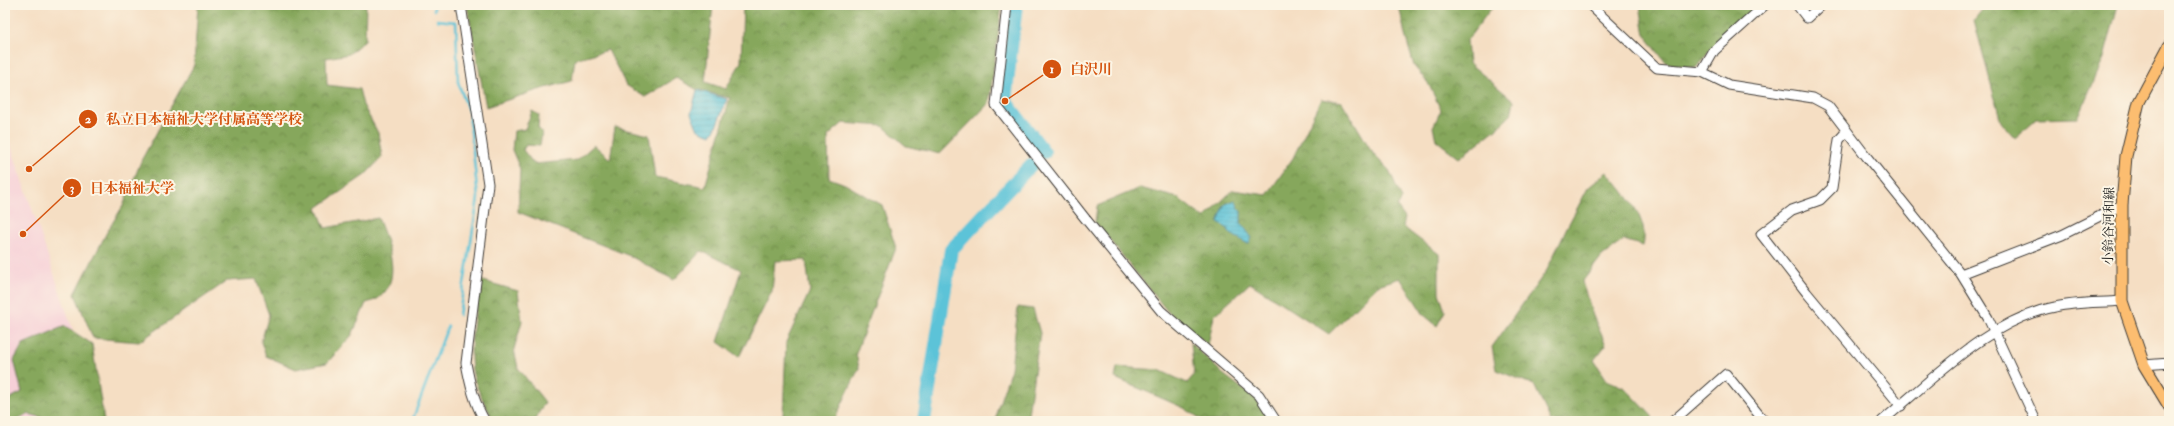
<svg xmlns="http://www.w3.org/2000/svg" width="2174" height="426" font-family="'IM FELL Double Pica','Noto Serif JP',serif">
  <style>
    .built { fill: #f6cfd7 }
    .forest { fill: url(#forest-crowns); stroke: #51623c }
    .water { fill: url(#water-rules); stroke: #3c707a }
    .lines { fill: none; stroke-linecap: round; stroke-linejoin: round }
    .stream { stroke: #5bc3d8; stroke-width: 2.5 }
    .river { stroke: #5bc3d8; stroke-width: 14 }
    .minor-casing { stroke: #3d3935; stroke-width: 11 }
    .major-casing { stroke: #3d3935; stroke-width: 13 }
    .minor { stroke: #fff; stroke-width: 9 }
    .major { stroke: #fcbd6f; stroke-width: 11 }
    .labels { text-anchor: middle; dominant-baseline: central; stroke-width: 4; stroke-linejoin: round; paint-order: stroke }
    .street-label { font-size: 13px; fill: #1c1c1c; stroke: #fcf5e5 }
    .leader { fill: none; stroke: #d4530e; stroke-width: 1.5 }
    .callout-dot { fill: #d4530e; stroke: #fcf5e5; stroke-width: 1.5 }
    .mark-label { font-size: 12px; text-anchor: middle; font-weight: bold; fill: #fff }
    .callout-label { font-size: 14px; text-anchor: middle; font-weight: bold; fill: #d4530e; stroke: #fcf5e5; stroke-width: 4; stroke-linejoin: round; paint-order: stroke }
  </style>
  <defs>
    <pattern id="forest-crowns" width="20" height="18" patternUnits="userSpaceOnUse"><rect width="20" height="18" fill="#86a75b"/><path d="M2 6a3 3 0 1 1 6 0M12 15a3 3 0 1 1 6 0" fill="none" stroke="#6d874a"/></pattern>
    <pattern id="water-rules" width="6" height="5" patternUnits="userSpaceOnUse"><rect width="6" height="5" fill="#5bc3d8"/><path d="M0 2.5h6" fill="none" stroke="#4fa7b9"/></pattern>
  </defs>
  <rect width="100%" height="100%" fill="#fcf5e5"/>
  <filter id="ink" filterUnits="userSpaceOnUse"><feTurbulence type="fractalNoise" baseFrequency=".025" numOctaves="2"/><feDisplacementMap in="SourceGraphic" scale="8" xChannelSelector="R" yChannelSelector="G"/><feConvolveMatrix kernelMatrix="1 2 1 2 8 2 1 2 1" color-interpolation-filters="sRGB"/></filter>
  <filter id="wash" filterUnits="userSpaceOnUse"><feTurbulence type="fractalNoise" baseFrequency=".012" numOctaves="4" result="noise"/><feDisplacementMap in="SourceGraphic" scale="16" xChannelSelector="R" yChannelSelector="G"/><feGaussianBlur stdDeviation="0.9" result="paint"/><feColorMatrix in="noise" values="0 0 0 0 0 0 0 0 0 0 0 0 0 0 0 0 0 1.4 0 .05"/><feComposite in="paint" operator="in"/></filter>
  <g filter="url(#wash)">
    <rect width="100%" height="100%" fill="#f5dec3"/>
    <!-- built -->
    <path class="built" d="M5 129 76 339 52 421H5Z"/>
    <!-- forest -->
    <path class="forest" d="M198 5H366L365 40 349 54 326 58 327 85 359 89 363 105 378 133 382 157 365 175 317 208 325 228 378 218C387 241 403 278 380 297 377 300 370 302 366 303L352 335 327 363 296 369 266 356 261 342 269 315 256 279 227 281 139 342 93 338 75 294 108 230 123 206 142 159 194 65Z
      M467 5H713L705 82 726 89 741 62 743 5H1002L989 103 940 154 906 146 883 126 843 123 828 136 829 178 845 184 882 205 896 248 856 353 859 368 834 421H776L783 416 786 342 810 291 806 260 775 261 772 291 739 357 718 342 741 270 701 251 674 280 630 256 518 212 520 169 512 150 514 131 525 129 532 111 539 115 538 128 542 132 540 146 526 145 523 150 534 164 577 160 594 145 610 159 615 127 649 135 655 177 705 187 730 98 696 89 676 78 645 97 626 85 608 50 575 59 572 81 538 90 486 107Z
      M1399 5H1494L1467 40 1469 63 1514 101 1511 115 1496 129 1459 158 1436 140 1433 127 1441 110 1428 83 1414 66 1405 35Z
      M1640 5H1758L1712 47 1696 68 1666 63 1645 35Z
      M1986 5H2118L2104 58 2078 118 2036 119 2015 138 2001 122 1974 20Z
      M1321 99 1342 102 1374 155 1389 170 1402 199 1397 207 1405 218 1403 227 1439 254V293L1445 311 1437 326 1424 315 1400 278 1378 285 1329 334 1250 283 1214 316 1208 345 1168 312 1095 222 1097 206 1140 188 1178 198 1204 218 1233 190 1267 195 1293 158Z
      M1607 172C1624 191 1650 220 1643 246L1624 240 1602 256 1582 282 1593 316 1606 345 1594 360 1607 380 1625 388 1652 416 1653 421H1551L1534 385 1496 370 1492 347 1547 270 1566 229 1588 188Z
      M480 280 518 291 522 321 514 349 518 368 545 402 534 421H494C486 406 475 387 472 370 468 341 477 309 480 280Z
      M1018 307 1033 309 1040 333 1027 421H996L997 410 1011 369Z
      M65 326 92 344 104 421H48L47 419 29 414 15 421H10L5 413V401L22 392 14 360 23 344Z
      M1191 343 1223 374 1257 400 1270 421H1204L1184 408 1115 378 1117 367 1159 370 1187 383 1194 375Z"/>
    <!-- water -->
    <path class="water" d="M697 90 727 99 716 127 711 135 698 130 691 113Z
      M1235 200 1241 212V223L1252 238 1248 244 1231 234 1227 228 1218 223 1224 205Z"/>
    <g class="lines">
      <!-- stream -->
      <path class="stream" d="M434 10V5
        M437 20 456 22 458 82 469 113 478 198 459 315
        M412 421 448 326"/>
      <!-- river -->
      <path class="river" d="M1016 5 1005 101 1044 152
        M924 421 951 250 1031 165"/>
    </g>
  </g>
  <g filter="url(#ink)">
    <g class="lines">
      <!-- minor casing -->
      <g class="minor-casing">
        <path id="minor" d="M461 5 488 184 466 363C470 384 474 403 485 421
          M1007 5 996 105 1084 217 1161 311 1259 395 1276 421
          M1590 5 1657 68 1702 72 1729 85 1813 98 1828 106 1866 156 1961 274 1988 318 2036 421
          M1797 5 1807 18 1821 5
          M1702 72 1714 51 1765 5
          M1847 131 1839 140 1832 188 1820 200 1792 210 1761 234 1807 293 1901 406
          M1961 274 2062 235 2122 205
          M2144 365 2169 363
          M1673 421 1726 374 1764 421
          M1882 421C1932 380 1990 319 2055 307 2077 302 2100 303 2122 301"/>
      </g>
      <!-- major casing -->
      <g class="major-casing">
        <path id="major" d="M2169 46 2139 102 2126 156 2122 205V301L2144 365 2169 406"/>
      </g>
      <!-- minor -->
      <use href="#minor" class="minor"/>
      <!-- major -->
      <use href="#major" class="major"/>
    </g>
  </g>
  <g class="labels">
    <!-- street labels -->
    <g class="street-label">
      <text transform="translate(2109 226) rotate(-89)">小鈴谷河和線</text>
    </g>
  </g>
  <!-- callouts -->
  <path class="leader" d="M1005 101L1052 69M29 169L88 119M23 234L72 188"/>
  <g class="callout-dot">
    <circle cx="1005" cy="101" r="4"/>
    <circle cx="29" cy="169" r="4"/>
    <circle cx="23" cy="234" r="4"/>
    <circle cx="1052" cy="69" r="10"/>
    <circle cx="88" cy="119" r="10"/>
    <circle cx="72" cy="188" r="10"/>
  </g>
  <g class="mark-label">
    <text x="1052" y="73">1</text>
    <text x="88" y="123">2</text>
    <text x="72" y="192">3</text>
  </g>
  <g class="callout-label">
    <text x="1091" y="74">白沢川</text>
    <text x="204" y="124">私立日本福祉大学付属高等学校</text>
    <text x="132" y="193">日本福祉大学</text>
  </g>
  <!-- margin -->
  <rect width="2174" height="426" fill="none" stroke="#fcf5e5" stroke-width="20"/>
</svg>
